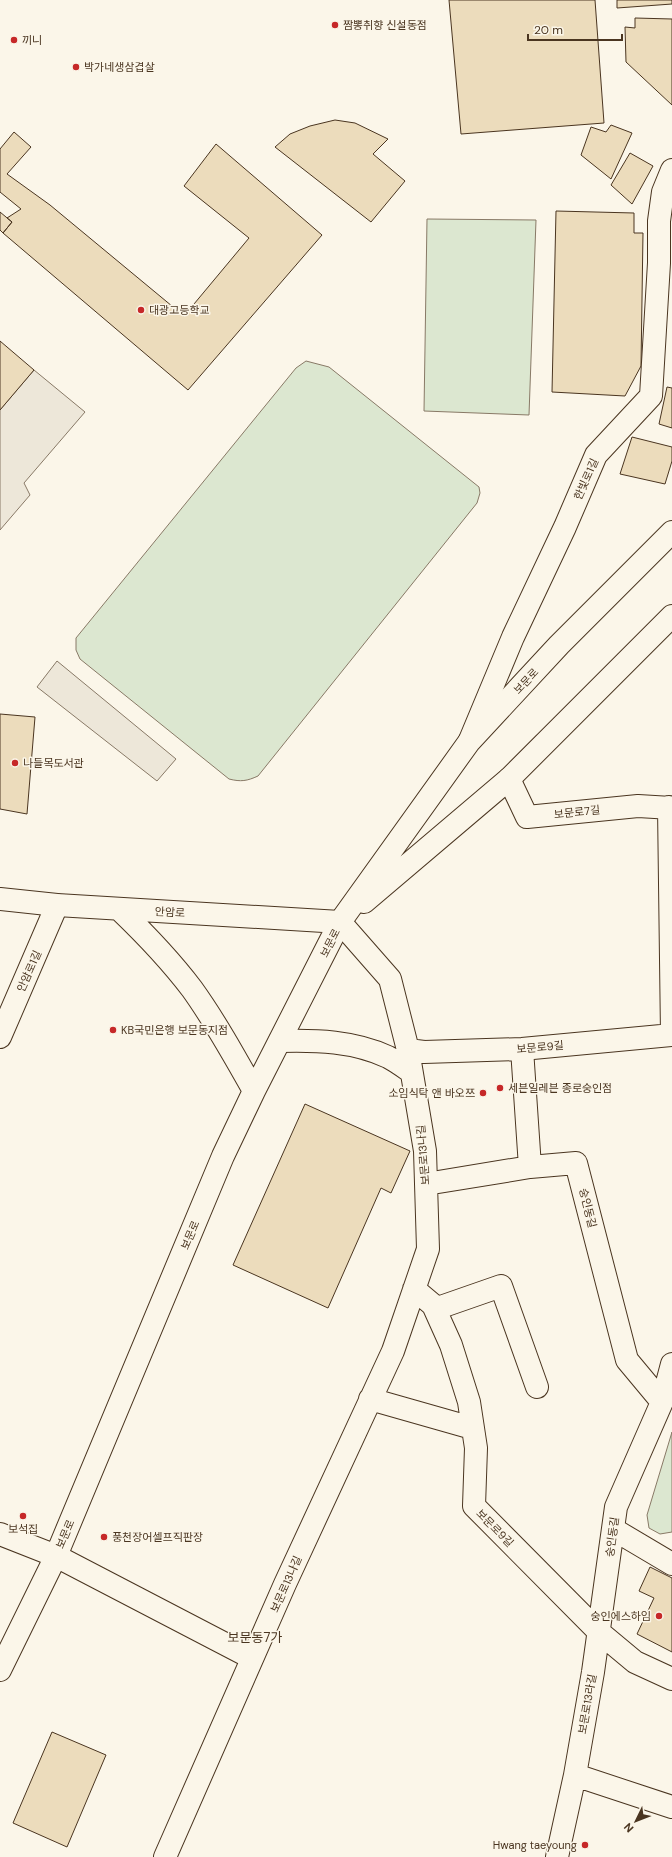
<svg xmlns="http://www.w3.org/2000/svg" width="672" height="1857" font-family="'DM Sans','Noto Sans KR',sans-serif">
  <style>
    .green { fill: #dce7d0; stroke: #887966 }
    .parking { fill: #ede7d9; stroke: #887966 }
    .building { fill: #ecdcbc; stroke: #4a3520 }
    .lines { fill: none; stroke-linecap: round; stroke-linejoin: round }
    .minor-casing { stroke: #4a3520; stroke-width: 24 }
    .primary-casing { stroke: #4a3520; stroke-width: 24 }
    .minor { stroke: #fbf6e9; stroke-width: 22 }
    .primary { stroke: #fbf6e9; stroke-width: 22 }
    .poi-dot { fill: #c62828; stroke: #fbf6e9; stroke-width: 1.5 }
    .labels { text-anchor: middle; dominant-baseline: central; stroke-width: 3; stroke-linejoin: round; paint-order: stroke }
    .poi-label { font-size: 11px; fill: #4a3520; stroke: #fbf6e9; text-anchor: start }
    .street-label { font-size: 11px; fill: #4a3520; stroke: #fbf6e9 }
    .quarter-label { font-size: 13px; fill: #4a3520; stroke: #fbf6e9 }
  </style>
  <rect width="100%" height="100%" fill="#fbf6e9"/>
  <!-- green -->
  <path class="green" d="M427 219 536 220 529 415 424 411Z
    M306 361 329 367 479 487 480 493 477 503 258 776C247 781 241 782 229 779L80 659 76 650V638L296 368Z
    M672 1432V1532L660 1534 649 1528 647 1515Z"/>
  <!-- parking -->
  <path class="parking" d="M34 370 85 412 24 483 30 495 0 530V410Z
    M57 661 176 759 157 781 37 687Z"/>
  <!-- building -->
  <path class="building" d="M449 0H595L604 123 461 134Z
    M617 0H672V4L617 8Z
    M635 18 672 19V105L626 62 625 27 635 28Z
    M335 120 355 123 388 139 373 154 405 181 371 222 275 147 290 134 310 126Z
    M611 125 632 133 611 179 581 155 591 127 606 132Z
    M14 132 31 147 7 174 50 205 184 316 249 238 184 186 216 144 322 235 188 390 3 233 12 222 7 218 21 209 0 192V149Z
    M630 153 653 166 632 204 611 185Z
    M556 211 634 213V233H643L641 366 625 396 552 392Z
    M0 212 12 222 3 233 0 230Z
    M0 341 34 370 0 410Z
    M667 387 672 388V428L659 424Z
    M632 437 672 447V461L665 484 620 474Z
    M0 714 35 717 27 814 0 809Z
    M305 1104 410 1151 391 1193 381 1188 328 1308 233 1265Z
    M650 1567 672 1578V1652L637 1634 654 1598 639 1591Z
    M52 1732 106 1755 67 1847 13 1823Z"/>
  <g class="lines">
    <!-- minor casing -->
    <g class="minor-casing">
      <path id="minor" d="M470 740 513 637 565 527 596 455 651 396 659 263V221L663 192 672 170
        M509 779 527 817 638 806 672 808
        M669 807 672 1035
        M0 1037 57 905
        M280 1041C316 1040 354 1041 388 1057 396 1061 404 1067 411 1072
        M522 1049 530 1167 576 1163 627 1360 662 1402
        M408 1050 424 1052 522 1049 672 1035
        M426 1184 530 1167
        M414 1289 433 1305 451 1345 469 1402 476 1448 474 1506 599 1632 635 1662 672 1679
        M435 1309 501 1286 537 1387
        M370 1399 472 1428
        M613 1529 672 1564
        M0 1534 56 1556 252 1658
        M575 1775 672 1807
        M165 1857 285 1584 393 1351 428 1249 425 1151 408 1050 390 979 340 922
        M557 1857 575 1775 593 1672 616 1507 662 1402 672 1364"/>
    </g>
    <!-- primary casing -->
    <g class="primary-casing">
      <path id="primary" d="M0 899 57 905 340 922
        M364 902 509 779 672 616
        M120 910C145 934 170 960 192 989 215 1021 235 1057 254 1091
        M0 1670 56 1556 223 1156 254 1091 340 922 469 742 559 645 672 532"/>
    </g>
    <!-- minor -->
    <use href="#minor" class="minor"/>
    <!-- primary -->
    <use href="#primary" class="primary"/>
  </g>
  <!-- markers -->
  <g class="poi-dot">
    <circle cx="335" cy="25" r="4"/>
    <circle cx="14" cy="40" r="4"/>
    <circle cx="76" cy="67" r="4"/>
    <circle cx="141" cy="310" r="4"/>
    <circle cx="15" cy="763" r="4"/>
    <circle cx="113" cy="1030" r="4"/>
    <circle cx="500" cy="1088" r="4"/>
    <circle cx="483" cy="1093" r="4"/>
    <circle cx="23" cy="1516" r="4"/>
    <circle cx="104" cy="1537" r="4"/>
    <circle cx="659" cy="1616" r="4"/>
    <circle cx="585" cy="1845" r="4"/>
  </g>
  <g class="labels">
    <!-- poi labels -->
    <g class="poi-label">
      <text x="343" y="25">짬뽕취향 신설동점</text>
      <text x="22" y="40">끼니</text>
      <text x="84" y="67">박가네생삼겹살</text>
      <text x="149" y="310">대광고등학교</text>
      <text x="23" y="763">나들목도서관</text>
      <text x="121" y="1030">KB국민은행 보문동지점</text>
      <text x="508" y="1088">세븐일레븐 종로숭인점</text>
      <text x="475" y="1093" text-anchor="end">소임식탁 앤 바오쯔</text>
      <text x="23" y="1529" text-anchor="middle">보석집</text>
      <text x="112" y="1537">풍천장어셀프직판장</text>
      <text x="651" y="1616" text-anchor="end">숭인에스하임</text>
      <text x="577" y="1845" text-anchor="end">Hwang taeyoung</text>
    </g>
    <!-- street labels -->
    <g class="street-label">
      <text transform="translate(586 479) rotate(-66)">한빛로1길</text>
      <text transform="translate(526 681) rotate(-47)">보문로</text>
      <text transform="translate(577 812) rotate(-6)">보문로7길</text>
      <text transform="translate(170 912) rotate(3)">안암로</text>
      <text transform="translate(330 943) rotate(-63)">보문로</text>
      <text transform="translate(29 971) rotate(-66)">안암로1길</text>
      <text transform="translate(540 1047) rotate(-5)">보문로9길</text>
      <text transform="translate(423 1155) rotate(-95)">보문로13나길</text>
      <text transform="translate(588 1208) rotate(76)">숭인동길</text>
      <text transform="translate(190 1235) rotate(-67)">보문로</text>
      <text transform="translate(495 1528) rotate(45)">보문로9길</text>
      <text transform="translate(65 1534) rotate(-67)">보문로</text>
      <text transform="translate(612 1537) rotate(-82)">숭인동길</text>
      <text transform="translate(286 1584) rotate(-66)">보문로13나길</text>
      <text transform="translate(587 1704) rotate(-80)">보문로13라길</text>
    </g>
    <!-- quarter labels -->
    <g class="quarter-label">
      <text x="255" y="1637">보문동7가</text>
    </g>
  </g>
  <!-- north arrow -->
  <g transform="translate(636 1821) rotate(227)" stroke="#fbf6e9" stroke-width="3" paint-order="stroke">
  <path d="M0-3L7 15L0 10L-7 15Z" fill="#4a3520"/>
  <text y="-6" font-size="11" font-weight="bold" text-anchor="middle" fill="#4a3520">N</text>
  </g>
  <!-- scale -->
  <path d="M528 34v6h94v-6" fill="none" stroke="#4a3520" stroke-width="2"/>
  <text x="534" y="34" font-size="12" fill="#4a3520" stroke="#fbf6e9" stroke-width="3" paint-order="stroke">20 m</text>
</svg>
